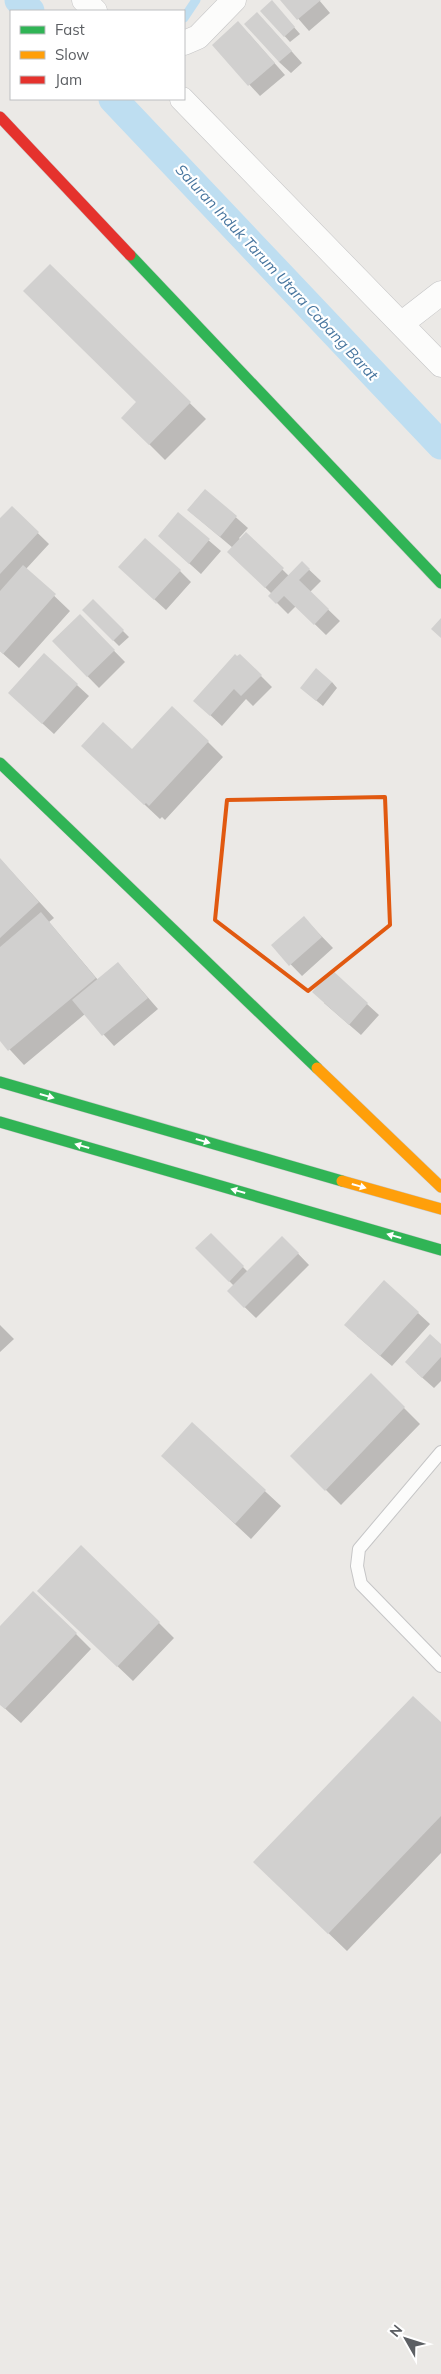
<svg xmlns="http://www.w3.org/2000/svg" width="441" height="2374" font-family="Mulish,sans-serif">
  <style>
    .shadow { fill: #0003 }
    .lines { fill: none; stroke-linecap: round; stroke-linejoin: round }
    .stream { stroke: #bedef1; stroke-width: 9 }
    .canal { stroke: #bedef1; stroke-width: 29 }
    .building { fill: #d1d0cf }
    .lane-casing { stroke: #c5c5c6; stroke-width: 14 }
    .street-casing { stroke: #c5c5c6; stroke-width: 25 }
    .fast-casing { stroke: #c8c7c7; stroke-width: 12 }
    .slow-casing { stroke: #c8c7c7; stroke-width: 12 }
    .jam-casing { stroke: #c8c7c7; stroke-width: 12 }
    .lane { stroke: #fcfcfb; stroke-width: 12 }
    .street { stroke: #fcfcfb; stroke-width: 24 }
    .fast { stroke: #30b455; stroke-width: 11 }
    .slow { stroke: #ff9f0a; stroke-width: 11 }
    .jam { stroke: #e5322d; stroke-width: 11 }
    .oneway { fill: #fff }
    .marked { fill: none; stroke: #e15910; stroke-width: 4; stroke-linejoin: round }
    .labels { text-anchor: middle; dominant-baseline: central; stroke-width: 4.5; stroke-linejoin: round; paint-order: stroke }
    .water-label { font-size: 15px; font-style: italic; fill: #47759e; stroke: #fff }
  </style>
  <rect width="100%" height="100%" fill="#ebe9e6"/>
  <!-- shadow -->
  <path class="shadow" d="M282 0H319L330 13 309 31Z
    M277 8 300 34 290 42 262 11Z
    M268 25 302 63 291 73 279 62Z
    M249 34 285 75 260 96 213 45Z
    M50 266 206 419 165 460 123 418 138 403Z
    M205 490 248 528 239 538 241 540 246 534 289 576 302 563 321 581 310 592 340 621 326 635 296 606 288 614 270 596 272 594 229 552 233 548 188 510Z
    M12 508 49 544 26 569 70 611 19 668 0 651V520Z
    M178 514 221 551 201 574 171 547Z
    M180 571 191 582 166 610 131 578Z
    M93 601 129 637 119 646 83 610Z
    M80 616 125 662 99 688 53 641Z
    M44 655 89 696 54 734 21 704Z
    M261 676 272 687 253 706 246 699 222 726 195 701Z
    M332 682 337 688 323 706 307 693Z
    M208 742 223 757 165 820 162 817 160 819 98 761 132 751Z
    M0 859 54 918 49 922 98 980 118 963 158 1009 114 1046 85 1014 24 1065 0 1039Z
    M304 918 333 948 302 976 273 946Z
    M332 972 379 1015 361 1035 324 1003Z
    M211 1235 248 1272 282 1237 309 1265 256 1318 228 1291 234 1286 197 1248Z
    M418 1313 430 1324 392 1366 357 1336Z
    M0 1325 14 1339 0 1352Z
    M441 1345V1381L434 1388 417 1373Z
    M371 1375 420 1424 341 1505 292 1456Z
    M192 1424 281 1506 251 1539 178 1471Z
    M54 1606 159 1623 174 1638 133 1681Z
    M0 1628 76 1634 91 1649 21 1723 0 1704Z
    M441 1724V1853L347 1951 273 1880Z"/>
  <g class="lines">
    <!-- stream -->
    <path class="stream" d="M184 18 196 0"/>
    <!-- canal -->
    <path class="canal" d="M19 0 30 11
      M113 99 441 445"/>
  </g>
  <!-- building -->
  <path class="building" d="M272 0 295 27 284 37 260 11Z
    M280 0H321L297 20Z
    M257 12 292 51 279 62 244 24Z
    M238 21 275 63 248 86 212 45Z
    M50 264 191 402 149 445 121 418 136 402 23 291Z
    M205 489 237 516 220 537 187 510Z
    M12 506 39 532 0 574V518Z
    M178 512 210 539 189 564 158 536Z
    M246 532 284 568 265 588 227 552Z
    M145 538 181 570 154 600 118 567Z
    M302 561 310 569 299 580 329 609 314 625 284 596 276 604 268 596Z
    M23 565 56 594 3 654 0 651V591Z
    M93 599 124 630 113 641 82 610Z
    M80 614 115 650 87 677 52 641Z
    M441 618V638L431 629Z
    M44 653 78 684 42 724 8 693Z
    M235 654 237 656 240 654 262 675 241 696 234 689 210 716 193 701Z
    M316 668 332 682 316 701 300 688Z
    M172 706 209 741 149 806 146 803 144 805 81 746 103 722 132 749Z
    M0 858 39 902 0 938Z
    M41 912 96 978 8 1051 0 1041V947Z
    M304 916 322 937 289 966 271 945Z
    M118 962 148 998 102 1036 72 1000Z
    M332 970 368 1003 349 1025 312 992Z
    M211 1233 244 1266 229 1282 195 1248Z
    M282 1236 299 1253 244 1308 227 1291Z
    M384 1280 419 1312 380 1356 344 1325Z
    M430 1334 441 1344V1357L422 1378 405 1362Z
    M371 1373 405 1407 325 1491 290 1456Z
    M192 1422 266 1490 235 1524 161 1456Z
    M81 1545 160 1622 117 1667 37 1591Z
    M33 1591 77 1633 5 1709 0 1705V1626Z
    M413 1696 441 1722V1816L328 1934 253 1862Z"/>
  <g class="lines">
    <!-- lane casing -->
    <g class="lane-casing">
      <path id="lane" d="M441 1452 359 1549 357 1566 361 1584 441 1666"/>
    </g>
    <!-- street casing -->
    <g class="street-casing">
      <path id="street" d="M84 0 95 11
        M184 43 198 37 234 0
        M182 99 441 365
        M401 324 441 293"/>
    </g>
    <!-- fast casing -->
    <g class="fast-casing">
      <path id="fast" d="M130 255 441 583
        M0 763 317 1068
        M0 1082 342 1181
        M0 1122 441 1250"/>
    </g>
    <!-- slow casing -->
    <g class="slow-casing">
      <path id="slow" d="M317 1068 441 1187
        M342 1181 441 1209"/>
    </g>
    <!-- jam casing -->
    <g class="jam-casing">
      <path id="jam" d="M0 117 130 255"/>
    </g>
    <!-- lane -->
    <use href="#lane" class="lane"/>
    <!-- street -->
    <use href="#street" class="street"/>
    <!-- fast -->
    <use href="#fast" class="fast"/>
    <!-- slow -->
    <use href="#slow" class="slow"/>
    <!-- jam -->
    <use href="#jam" class="jam"/>
  </g>
  <!-- one-way arrows -->
  <defs><path id="oneway-solid" d="M-6-.8H1V-3.2L6.5 0L1 3.2V.8H-6Z" transform="scale(1.25)"/></defs>
  <g class="oneway">
    <use href="#oneway-solid" transform="translate(47 1096) rotate(16)"/>
    <use href="#oneway-solid" transform="translate(203 1141) rotate(16)"/>
    <use href="#oneway-solid" transform="translate(82 1146) rotate(-164)"/>
    <use href="#oneway-solid" transform="translate(359 1186) rotate(16)"/>
    <use href="#oneway-solid" transform="translate(238 1191) rotate(-164)"/>
    <use href="#oneway-solid" transform="translate(394 1236) rotate(-164)"/>
  </g>
  <!-- marked area -->
  <path class="marked" d="M385 797 390 925 308 991 215 920 227 800Z"/>
  <g class="labels">
    <!-- water labels -->
    <g class="water-label">
      <text transform="translate(277 272) rotate(47)">Saluran Induk Tarum Utara Cabang Barat</text>
    </g>
  </g>
  <!-- legend -->
  <rect x="10" y="10" width="175" height="90" fill="#ffffff" stroke="#bebfc1"/>
  <rect x="20" y="26" width="25" height="8" fill="#30b455" stroke="#bebfc1"/>
  <text x="55" y="35" font-size="15" fill="#5c5f63">Fast</text>
  <rect x="20" y="51" width="25" height="8" fill="#ff9f0a" stroke="#bebfc1"/>
  <text x="55" y="60" font-size="15" fill="#5c5f63">Slow</text>
  <rect x="20" y="76" width="25" height="8" fill="#e5322d" stroke="#bebfc1"/>
  <text x="55" y="85" font-size="15" fill="#5c5f63">Jam</text>
  <!-- north arrow -->
  <g transform="translate(406 2339) rotate(309)" stroke="#ffffff" stroke-width="4" paint-order="stroke">
  <path d="M0-4L9 19L0 12L-9 19Z" fill="#5c5f63"/>
  <text y="-8" font-size="14" font-weight="bold" text-anchor="middle" fill="#5c5f63">N</text>
  </g>
</svg>
